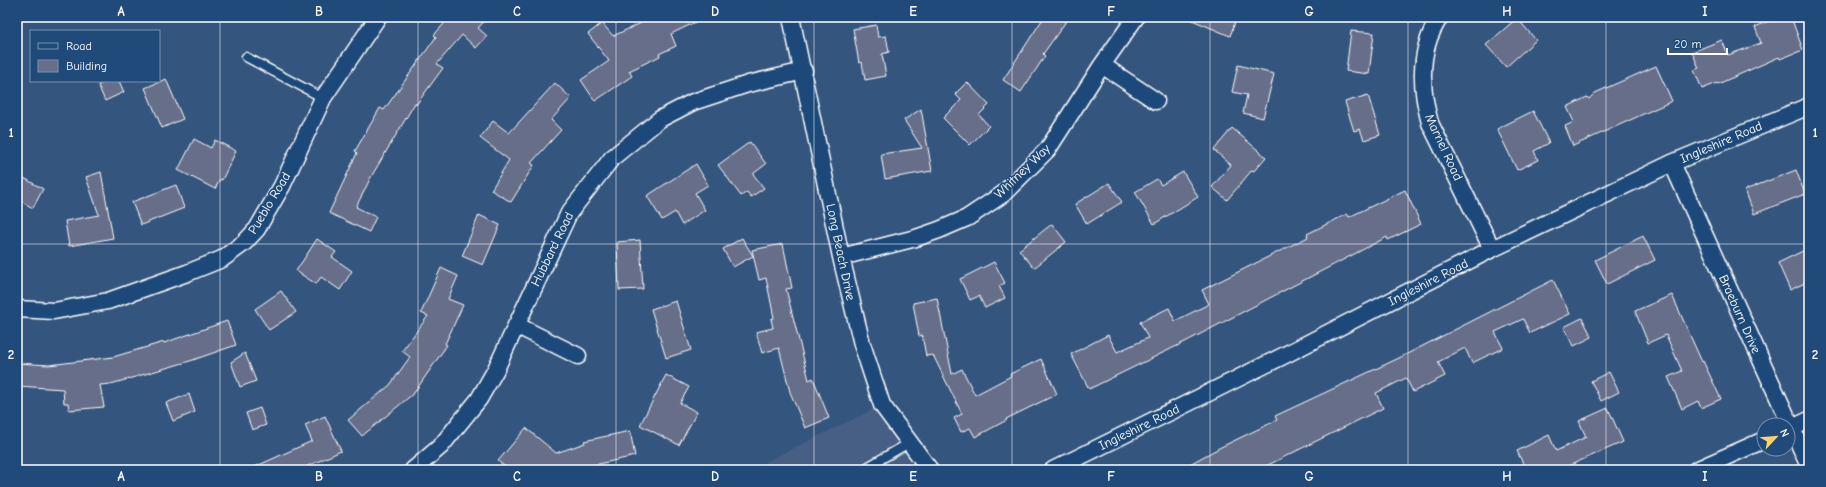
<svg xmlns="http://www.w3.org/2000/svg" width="1826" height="487" font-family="'Comic Neue',sans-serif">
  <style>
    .built { fill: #475f84 }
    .building { fill: #666e89; stroke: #fff }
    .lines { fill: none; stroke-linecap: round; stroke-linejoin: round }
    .service-casing { stroke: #fff; stroke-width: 11 }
    .minor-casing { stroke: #fff; stroke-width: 19 }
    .service { stroke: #1f4a7a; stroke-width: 8 }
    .minor { stroke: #1f4a7a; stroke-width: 16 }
    .grid { fill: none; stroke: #fff; stroke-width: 1; stroke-opacity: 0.55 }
    .labels { text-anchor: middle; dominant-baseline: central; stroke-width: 3; stroke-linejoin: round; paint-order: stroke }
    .street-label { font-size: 13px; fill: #fff; stroke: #1f4a7a }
    .neatline { fill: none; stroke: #fff; stroke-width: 1.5 }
    .grid-label { font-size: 13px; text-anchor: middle; font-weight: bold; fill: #fff }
  </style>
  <rect width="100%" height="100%" fill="#34557e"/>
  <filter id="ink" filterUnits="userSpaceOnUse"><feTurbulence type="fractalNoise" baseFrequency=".025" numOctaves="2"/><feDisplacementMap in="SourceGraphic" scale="8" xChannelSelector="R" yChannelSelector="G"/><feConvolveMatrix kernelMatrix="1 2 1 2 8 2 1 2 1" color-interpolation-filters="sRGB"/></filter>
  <g filter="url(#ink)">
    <!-- built -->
    <path class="built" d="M882 405 930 470H749Z"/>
    <!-- building -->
    <path class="building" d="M450 17H488L478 28 487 36 476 48 462 35 437 64 443 68 416 105 415 103 371 177 356 207 376 217 369 232 329 213 357 153 355 151 380 108 384 110 436 37 434 35Z
      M654 17H706L671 34 676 46 659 54 660 56 629 71 632 76 595 101 581 80 609 61 588 34 602 23 613 36Z
      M1044 17H1069L1043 54 1045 56 1021 92 1003 80Z
      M1185 17H1237L1230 36Z
      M1779 17H1791L1803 50 1780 59 1779 57 1718 84 1717 83 1702 89 1694 70 1699 68 1692 52 1722 40 1728 55 1761 43 1755 27Z
      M1517 18 1536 40 1506 67 1486 45Z
      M876 25 878 37 886 36 889 52 882 54 886 76 865 80 862 62 859 63 853 29Z
      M1351 31 1374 33 1369 74 1346 71Z
      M1238 65 1274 74 1263 118 1243 113 1247 95 1232 92Z
      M1656 66 1672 101 1573 146 1565 126 1574 122 1567 107 1587 97 1589 99 1595 93Z
      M166 79 183 119 162 128 145 88Z
      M108 81H119L124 92 105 101 98 85Z
      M967 82 989 105 979 115 989 126 970 145 943 118 961 100 955 94Z
      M555 83 571 98 551 120 561 130 531 163 534 165 511 202 491 190 509 160 480 138 493 121 509 133Z
      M1368 95 1380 135 1364 140 1360 129 1354 131 1345 102Z
      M921 109 932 171 885 179 881 154 922 148 904 120Z
      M1533 111 1549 143 1534 151 1538 160 1517 170 1497 129Z
      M1232 128 1266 157 1254 171 1252 170 1227 200 1212 187 1231 165 1214 150Z
      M194 139 211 148 215 140 236 151 222 180 220 179 215 189 178 170Z
      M750 142 766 164 753 174 764 188 751 197 747 192 741 196 718 165Z
      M696 164 708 185 695 193 705 210 682 225 675 212 662 220 647 196Z
      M1796 170 1805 194 1754 214 1745 190Z
      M101 172 113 238 69 246 65 221 99 215 86 177Z
      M1183 172 1198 197 1154 224 1135 192 1157 179 1161 185Z
      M17 174 43 189 33 208 17 199Z
      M1109 183 1122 202 1087 224 1075 204Z
      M176 185 184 208 141 225 132 202Z
      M1405 190 1421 224 1388 240 1387 237 1185 342 1089 389 1071 354 1108 335 1117 352 1148 338 1140 322 1169 308 1175 321 1209 304 1202 290 1308 237 1307 234 1347 214 1349 217Z
      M479 215 500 225 483 265 462 256Z
      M1052 224 1066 242 1034 268 1019 250Z
      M1643 236 1655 260 1607 284 1595 260Z
      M742 238 753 256 733 267 723 249Z
      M317 239 336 252 332 257 352 271 340 290 321 277 316 284 296 271Z
      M640 240 643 289 619 290 617 242Z
      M783 244 792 288 786 289 809 380 813 378 829 418 805 428 790 392 779 348 762 353 756 332 773 328 771 319 774 318 766 278 759 280 752 250Z
      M1809 248V281L1790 290 1778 263Z
      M994 262 1005 283 999 286 1005 298 985 308 979 296 970 300 960 279Z
      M441 268 458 276 448 299 463 305 445 344 447 345 414 393 362 436 348 420 390 385 410 357 402 351 428 316 421 313Z
      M1553 280 1570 314 1530 333 1523 319 1495 332 1503 348 1472 363 1465 348 1438 362 1445 376 1413 392 1406 378 1376 393 1383 408 1266 466 1268 470H1179L1219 448 1277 420 1275 416 1397 359Z
      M281 291 296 312 269 330 255 309Z
      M1672 295 1702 362 1703 361 1721 399 1701 408 1698 401 1682 409 1668 377 1682 371 1666 335 1648 343 1635 311Z
      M937 298 952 374 962 369 975 395 1011 376 1010 374 1041 359 1057 394 1006 419 1007 420 975 437 970 428 961 432 954 418 962 414 933 355 926 356 922 335 919 336 913 303Z
      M676 301 691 350 666 358 651 309Z
      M1582 318 1592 337 1574 346 1564 327Z
      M227 321 236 345 190 361 111 384 100 385 104 407 69 410 68 403H64L63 389 17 386V363L49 365 113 357 164 342V343Z
      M245 353 256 381 240 387 231 362Z
      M1609 372 1619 392 1601 401 1591 381Z
      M666 375 689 387 680 403 697 412 679 445 640 425Z
      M189 394 195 412 173 421 166 403Z
      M260 408 266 425 252 430 246 413Z
      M1608 408 1623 442 1559 470H1526L1517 451 1549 435 1556 451 1586 437 1579 421Z
      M325 416 341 451 299 470H248L312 441 305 425Z
      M526 428 556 453 585 443 584 441 630 431 635 456 571 470H509L498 461Z"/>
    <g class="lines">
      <!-- service casing -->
      <g class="service-casing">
        <path id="service" d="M246 57 323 98
          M862 470 909 443"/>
      </g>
      <!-- minor casing -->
      <g class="minor-casing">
        <path id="minor" d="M791 17 841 257 862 344 882 405 930 470
          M1440 17C1418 49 1420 87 1430 123L1492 249
          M1102 65 1156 101
          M1672 163 1809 466
          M841 257 916 238 939 230 967 218 1003 194 1048 149 1102 65 1136 17
          M17 309 54 311 108 301 187 273 222 259 244 243 257 229 282 186 323 98 378 17
          M516 325 578 356
          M1788 430 1809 420
          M413 470 441 446 479 399 495 371 569 213 612 158 660 119 693 102 748 84 804 71
          M1053 470 1281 357 1492 249 1672 163 1809 106
          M1696 470 1764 440"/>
      </g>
      <!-- service -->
      <use href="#service" class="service"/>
      <!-- minor -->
      <use href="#minor" class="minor"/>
    </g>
  </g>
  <!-- grid -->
  <path class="grid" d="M220 17V470M418 17V470M616 17V470M814 17V470M1012 17V470M1210 17V470M1408 17V470M1606 17V470M17 244H1809"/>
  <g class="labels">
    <!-- street labels -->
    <g class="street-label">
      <text transform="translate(1721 142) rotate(-23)">Ingleshire Road</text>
      <text transform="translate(1444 147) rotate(65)">Marnel Road</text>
      <text transform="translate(1022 171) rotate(-44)">Whitney Way</text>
      <text transform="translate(269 203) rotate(-59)">Pueblo Road</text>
      <text transform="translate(552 249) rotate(-64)">Hubbard Road</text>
      <text transform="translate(841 252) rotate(78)">Long Beach Drive</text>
      <text transform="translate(1428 282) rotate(-27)">Ingleshire Road</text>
      <text transform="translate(1740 314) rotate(66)">Braeburn Drive</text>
      <text transform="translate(1139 427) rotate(-26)">Ingleshire Road</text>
    </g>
  </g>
  <!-- margin -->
  <rect width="1826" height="487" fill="none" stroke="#1f4a7a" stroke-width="44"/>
  <!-- legend -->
  <rect x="30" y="30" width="130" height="52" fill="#1f4a7a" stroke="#7992af"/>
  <rect x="38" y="43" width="20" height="6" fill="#1f4a7a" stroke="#7992af"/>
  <text x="66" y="50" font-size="12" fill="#ffffff">Road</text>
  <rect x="38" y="60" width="20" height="12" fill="#666e89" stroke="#7992af"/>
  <text x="66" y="70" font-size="12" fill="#ffffff">Building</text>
  <!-- north arrow -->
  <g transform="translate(1776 437) rotate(64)"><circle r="19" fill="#1f4a7a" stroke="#7992af"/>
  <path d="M0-3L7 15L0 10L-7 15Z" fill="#ffd166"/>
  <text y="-6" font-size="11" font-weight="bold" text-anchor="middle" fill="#ffffff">N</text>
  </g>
  <!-- scale -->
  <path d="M1668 48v6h59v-6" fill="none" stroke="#ffffff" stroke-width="2"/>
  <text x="1674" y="48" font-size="12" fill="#ffffff" stroke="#1f4a7a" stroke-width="3" paint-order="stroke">20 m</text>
  <rect x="22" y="22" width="1782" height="443" class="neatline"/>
  <g class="grid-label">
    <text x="121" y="16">A</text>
    <text x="319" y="16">B</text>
    <text x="517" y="16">C</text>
    <text x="715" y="16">D</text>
    <text x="913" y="16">E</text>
    <text x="1111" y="16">F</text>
    <text x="1309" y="16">G</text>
    <text x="1507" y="16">H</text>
    <text x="1705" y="16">I</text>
    <text x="11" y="137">1</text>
    <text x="1815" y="137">1</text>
    <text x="11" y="359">2</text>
    <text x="1815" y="359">2</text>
    <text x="121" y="481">A</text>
    <text x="319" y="481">B</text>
    <text x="517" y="481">C</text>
    <text x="715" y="481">D</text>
    <text x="913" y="481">E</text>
    <text x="1111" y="481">F</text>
    <text x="1309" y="481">G</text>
    <text x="1507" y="481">H</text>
    <text x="1705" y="481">I</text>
  </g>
</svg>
